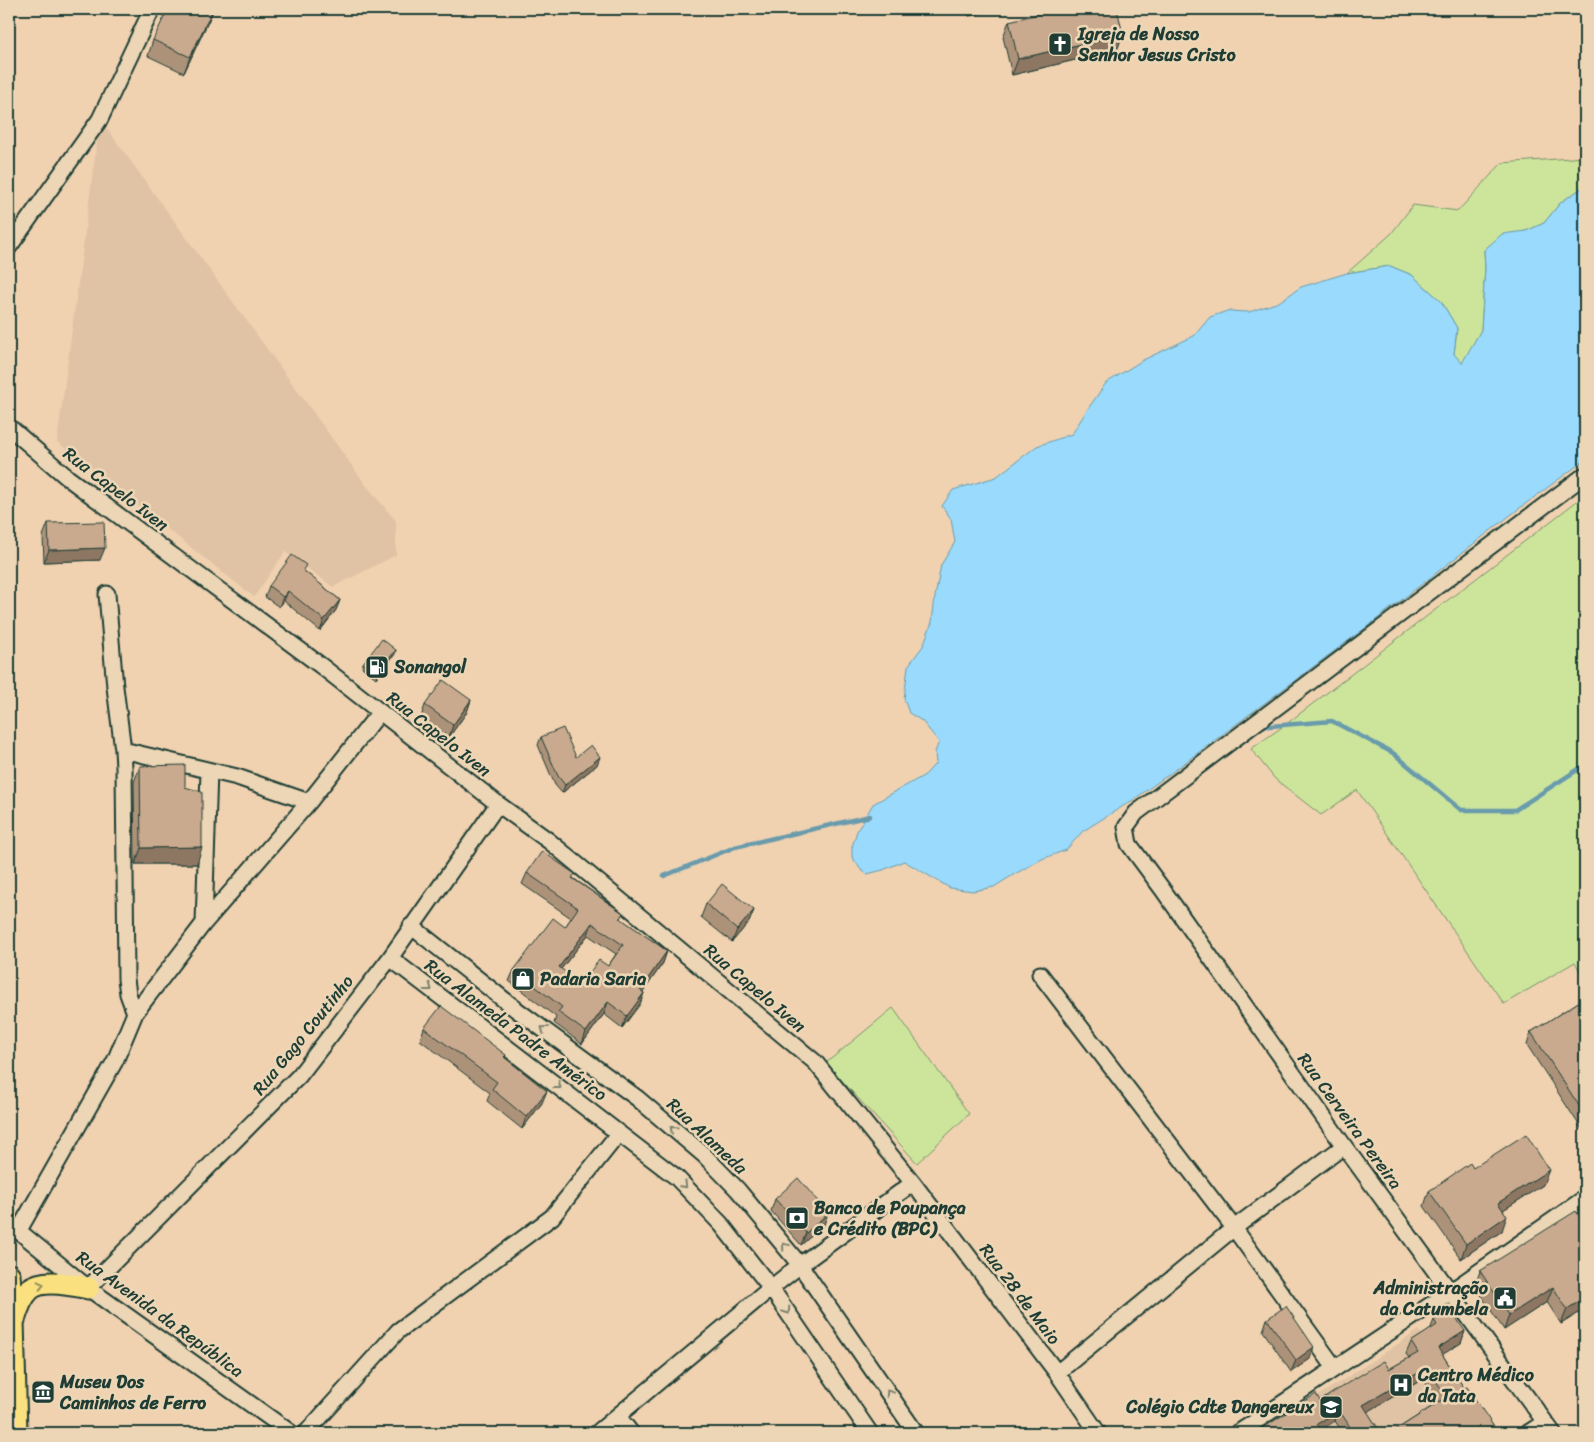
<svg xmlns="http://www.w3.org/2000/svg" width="1594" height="1442" font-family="Sriracha,sans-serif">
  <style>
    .built { fill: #e0c3a4 }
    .green { fill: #cde59b; stroke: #769168 }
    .water { fill: #9adafc; stroke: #699bac }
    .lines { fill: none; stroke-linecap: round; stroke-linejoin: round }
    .stream { stroke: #699bac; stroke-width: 4.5 }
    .minor-casing { stroke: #1f3d34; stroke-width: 19 }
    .highway-casing { stroke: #1f3d34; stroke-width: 25 }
    .minor { stroke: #ecd6b5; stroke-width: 15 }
    .highway { stroke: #fbe080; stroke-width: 21 }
    .wall { fill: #ad927a; stroke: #1f3d34; fill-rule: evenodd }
    .shaded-wall { fill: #8d7763; stroke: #1f3d34 }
    .building { fill: #c9aa8e; stroke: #1f3d34; fill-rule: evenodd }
    .oneway { stroke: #7b826e }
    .oneway2 { stroke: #8d8e5a }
    .labels { text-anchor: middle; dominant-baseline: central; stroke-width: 5; stroke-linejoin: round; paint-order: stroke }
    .poi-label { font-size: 18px; font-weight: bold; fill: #1f3d34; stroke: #ecd6b5; text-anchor: start }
    .street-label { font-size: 18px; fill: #1f3d34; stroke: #ecd6b5 }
  </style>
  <rect width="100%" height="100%" fill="#f0d2b1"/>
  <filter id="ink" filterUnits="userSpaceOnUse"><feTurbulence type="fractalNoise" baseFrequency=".02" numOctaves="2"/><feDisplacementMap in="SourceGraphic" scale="10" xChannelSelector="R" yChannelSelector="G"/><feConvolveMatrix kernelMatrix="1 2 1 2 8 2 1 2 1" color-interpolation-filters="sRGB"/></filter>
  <g filter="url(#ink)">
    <!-- built -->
    <path class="built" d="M100 119 366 485 396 521V555L333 587 285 552 254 597 57 442Z
      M1419 1330 1487 1433H1259L1343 1380Z"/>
    <!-- green -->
    <path class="green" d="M1585 157V186L1561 202 1544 223 1526 231 1502 235 1484 250 1485 268 1481 330 1462 364 1454 354 1457 328 1441 301 1412 275 1390 266 1347 273 1391 234 1413 205 1458 211 1502 163Z
      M1585 495V981L1575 962 1504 1004 1357 790 1321 815 1275 779 1251 749 1285 725Z
      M893 1008 969 1114 917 1163 826 1063Z"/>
    <!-- water -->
    <path class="water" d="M1585 186V460L1517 510 1372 623 1179 767 1133 800 1083 831 1066 850 1042 859 1013 875 994 887 973 891 950 888 904 861 883 870 867 874 861 870 852 857V847L857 831 873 804 925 775 936 763 935 752 939 742 922 721 909 713 904 699 908 666 923 646 932 622 935 597 941 565 955 542 951 519 942 506 953 490 996 477 1037 446 1072 434 1087 410 1106 383 1143 360 1194 336 1210 317 1227 311 1249 312 1279 302 1301 287 1347 273 1390 266 1412 275 1441 301 1457 328 1454 354 1462 363 1481 330 1485 268 1484 250 1502 234 1526 231 1544 223 1561 202Z"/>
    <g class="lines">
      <!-- stream -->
      <path class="stream" d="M1257 727 1332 721 1393 753 1461 810H1515L1585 765
        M664 876 735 847 870 816"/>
      <!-- minor casing -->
      <g class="minor-casing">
        <path id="minor" d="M9 247 100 119 152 9
          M9 427 68 478 320 665 498 804 549 841 815 1062 913 1183 1057 1373 1098 1433
          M107 594 115 687 123 750
          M204 923 209 771
          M411 926 517 1010 637 1098 704 1155 738 1190 800 1265 916 1433
          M390 958 676 1177 721 1224 771 1288 870 1433
          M1040 974 1234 1228 1335 1368
          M135 1013 128 994 126 979 124 767 123 750 237 777 309 802
          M9 1223 88 1288 291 1433
          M19 1230 115 1061 135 1013 204 923 309 802 380 712
          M88 1288 299 1076 390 958 498 804
          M1057 1373 1234 1228 1344 1146
          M618 1416 631 1433
          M306 1433 398 1331 552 1217 619 1133
          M597 1433 771 1288 800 1265 913 1183
          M1238 1433 1450 1292 1585 1198
          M1528 1433 1545 1422
          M1553 1433 1344 1146 1163 890 1129 844 1126 827 1136 813 1585 475"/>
      </g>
      <!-- highway casing -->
      <g class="highway-casing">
        <path id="highway" d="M9 1275 13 1320 16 1433
          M14 1320C17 1310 22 1296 30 1289 43 1278 74 1285 88 1288"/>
      </g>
      <!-- minor -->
      <use href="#minor" class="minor"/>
      <!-- highway -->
      <use href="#highway" class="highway"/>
    </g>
    <!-- wall -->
    <path class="wall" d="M214 9 184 73 148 56 153 40Z
      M967 9H998L969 16Z
      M1009 21 1123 34 1117 50 1012 75 1003 37Z
      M48 523 100 560 44 562 43 536Z
      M304 571 340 600 336 610 320 631 284 601 279 607 265 597 269 586Z
      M395 654 376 678 362 667 363 663Z
      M471 700 467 712 449 737 421 717 425 705Z
      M541 737 576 757 597 765 562 793 555 785 538 745Z
      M140 766 185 787 197 864H135L134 782Z
      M527 873 573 878 623 913 621 919 667 951 663 963 643 992 644 993 640 1004 622 1028 604 1014 582 1044 554 1023 556 1017 509 981 514 970 565 927 571 918 522 884ZM588 935 616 954 608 966 581 984 561 969Z
      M706 904 754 910 749 922 732 942 701 917Z
      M1585 998V1134L1527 1045 1531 1032Z
      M424 1028 506 1055 505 1058 542 1103 522 1129 487 1101 490 1093 420 1040Z
      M1473 1168 1543 1185 1503 1210 1502 1231 1461 1259 1424 1206 1429 1191Z
      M775 1199 824 1225 801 1245 771 1211Z
      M1585 1226V1309L1561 1324 1547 1302 1504 1330 1475 1286 1480 1271Z
      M1267 1319 1310 1359 1291 1372 1263 1331Z
      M1434 1320 1465 1331 1461 1343 1442 1354 1464 1388 1494 1427 1492 1433H1391L1439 1402 1423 1379 1367 1412 1381 1433H1343L1335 1421 1321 1430 1255 1433 1320 1401 1389 1369 1409 1358 1406 1354 1411 1342 1430 1330Z"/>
    <!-- shaded-wall -->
    <path class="shaded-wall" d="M213 9H214L184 73 190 57Z
      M971 9H998L969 16Z
      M1123 34 1117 50 1012 75 1018 59Z
      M105 548 100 560 44 562 49 550Z
      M288 591 284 601 279 607 283 597Z
      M340 600 336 610 320 631 324 620Z
      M396 650 395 654 376 678 377 674Z
      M471 700 467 712 449 737 453 725Z
      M600 757 597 765 562 793 565 785Z
      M202 847 197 864H135L141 848Z
      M754 910 749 922 732 942 737 930Z
      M592 923 588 935 554 978 559 967Z
      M667 951 663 963 636 1002 640 990Z
      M644 993 640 1004 622 1028 627 1016Z
      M608 1002 604 1014 582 1044 586 1032Z
      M547 1091 542 1103 522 1129 526 1117Z
      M1549 1170 1543 1185 1492 1217 1498 1203Z
      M828 1213 824 1225 801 1245 806 1233Z
      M1507 1216 1502 1231 1461 1259 1466 1244Z
      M1553 1287 1547 1302 1504 1330 1509 1315Z
      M1585 1298V1309L1561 1324 1567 1309Z
      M1465 1331 1461 1343 1434 1360 1438 1348Z
      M1314 1347 1310 1359 1291 1372 1296 1360Z
      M1427 1368 1423 1379 1359 1417 1363 1405Z
      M1339 1410 1335 1421 1316 1433 1317 1424Z
      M1494 1427 1492 1433H1485Z"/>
    <!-- building -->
    <path class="building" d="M168 9H213L190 57 153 40Z
      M1060 9H1117L1123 34 1018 59 1009 21Z
      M104 522 105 548 49 550 48 523Z
      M292 555 306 565 303 570 340 600 324 620 288 591 283 597 269 586Z
      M382 639 396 650 377 674 363 663Z
      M443 680 471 700 453 725 425 705Z
      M563 728 576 757 591 745 600 757 565 785 558 776 541 737Z
      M185 765V787L202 792V847L141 848 140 766Z
      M542 851 575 874 572 878 623 913 620 918 667 951 640 990 644 993 627 1016 608 1002 586 1032 558 1012 562 1007 514 970 553 918 565 927 578 908 527 873ZM592 923 623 945 608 966 599 960 581 984 559 967Z
      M722 884 754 910 737 930 706 904Z
      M1585 998V1115L1531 1032Z
      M441 1006 506 1055 504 1057 547 1091 526 1117 492 1089 497 1082 424 1028Z
      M1526 1134 1549 1170 1498 1203 1507 1216 1466 1244 1429 1191 1470 1163 1473 1168Z
      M798 1178 828 1213 806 1233 775 1199Z
      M1576 1211 1585 1226V1298L1567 1309 1553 1287 1509 1315 1480 1271Z
      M1286 1306 1314 1347 1296 1360 1267 1319Z
      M1450 1309 1465 1331 1438 1348 1464 1388 1467 1387 1494 1427 1485 1433H1391L1447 1397 1427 1368 1363 1405 1381 1433H1354L1339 1410 1317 1424 1323 1433H1255L1316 1394 1320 1401 1354 1379 1384 1361 1389 1369 1418 1353 1411 1342 1437 1325 1434 1320Z"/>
    <!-- one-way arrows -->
    <defs><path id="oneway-chevron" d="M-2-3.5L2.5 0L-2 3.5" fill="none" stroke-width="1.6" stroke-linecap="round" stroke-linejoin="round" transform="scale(1.25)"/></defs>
    <g class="oneway">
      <use href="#oneway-chevron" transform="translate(429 988) rotate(37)"/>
      <use href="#oneway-chevron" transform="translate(544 1029) rotate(-144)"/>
      <use href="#oneway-chevron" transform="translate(558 1086) rotate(37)"/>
      <use href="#oneway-chevron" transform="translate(673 1129) rotate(-139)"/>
      <use href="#oneway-chevron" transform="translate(684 1185) rotate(46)"/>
      <use href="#oneway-chevron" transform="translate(785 1246) rotate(-130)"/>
      <use href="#oneway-chevron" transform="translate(787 1311) rotate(56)"/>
      <use href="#oneway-chevron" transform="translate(889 1393) rotate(-124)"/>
    </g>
    <use class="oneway2" href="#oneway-chevron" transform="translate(41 1285) rotate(-13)"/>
  </g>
  <!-- icons -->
  <defs>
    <g id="church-square" transform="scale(1.25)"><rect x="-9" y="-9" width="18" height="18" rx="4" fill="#1f3d34" stroke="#ecd6b5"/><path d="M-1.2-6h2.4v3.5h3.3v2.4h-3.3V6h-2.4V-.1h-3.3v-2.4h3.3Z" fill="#fff"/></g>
    <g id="fuel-square" transform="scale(1.25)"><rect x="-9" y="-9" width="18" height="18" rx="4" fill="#1f3d34" stroke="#ecd6b5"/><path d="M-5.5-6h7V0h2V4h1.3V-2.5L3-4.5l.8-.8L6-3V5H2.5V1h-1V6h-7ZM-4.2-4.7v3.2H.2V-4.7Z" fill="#fff"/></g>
    <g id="shop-square" transform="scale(1.25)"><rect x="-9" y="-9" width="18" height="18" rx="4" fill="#1f3d34" stroke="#ecd6b5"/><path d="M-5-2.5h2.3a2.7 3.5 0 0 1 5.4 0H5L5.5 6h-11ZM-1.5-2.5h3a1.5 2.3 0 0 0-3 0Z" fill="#fff"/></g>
    <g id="bank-square" transform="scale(1.25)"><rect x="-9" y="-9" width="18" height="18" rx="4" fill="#1f3d34" stroke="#ecd6b5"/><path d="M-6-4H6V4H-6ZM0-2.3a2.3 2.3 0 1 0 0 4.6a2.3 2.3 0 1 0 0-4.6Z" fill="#fff"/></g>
    <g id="civic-square" transform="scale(1.25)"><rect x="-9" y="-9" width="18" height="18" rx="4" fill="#1f3d34" stroke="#ecd6b5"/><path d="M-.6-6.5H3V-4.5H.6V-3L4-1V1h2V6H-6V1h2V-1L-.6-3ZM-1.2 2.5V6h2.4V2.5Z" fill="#fff"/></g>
    <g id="hospital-square" transform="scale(1.25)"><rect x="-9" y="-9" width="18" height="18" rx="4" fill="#1f3d34" stroke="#ecd6b5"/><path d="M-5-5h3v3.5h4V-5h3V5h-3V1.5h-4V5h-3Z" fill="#fff"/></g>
    <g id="museum-square" transform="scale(1.25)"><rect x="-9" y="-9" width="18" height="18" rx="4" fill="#1f3d34" stroke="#ecd6b5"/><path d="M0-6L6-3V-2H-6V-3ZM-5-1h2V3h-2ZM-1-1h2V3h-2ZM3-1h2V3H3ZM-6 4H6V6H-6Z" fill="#fff"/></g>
    <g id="school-square" transform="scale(1.25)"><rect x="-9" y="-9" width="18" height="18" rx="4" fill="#1f3d34" stroke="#ecd6b5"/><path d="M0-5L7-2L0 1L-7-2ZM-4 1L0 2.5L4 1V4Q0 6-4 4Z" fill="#fff"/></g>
  </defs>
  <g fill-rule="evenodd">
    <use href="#church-square" x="1060" y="44"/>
    <use href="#fuel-square" x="377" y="667"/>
    <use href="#shop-square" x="523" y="979"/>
    <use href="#bank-square" x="797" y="1218"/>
    <use href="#civic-square" x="1505" y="1298"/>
    <use href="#hospital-square" x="1401" y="1385"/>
    <use href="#museum-square" x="43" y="1392"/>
    <use href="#school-square" x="1331" y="1407"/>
  </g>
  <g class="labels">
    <!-- poi labels -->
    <g class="poi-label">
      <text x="1078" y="34">Igreja de Nosso<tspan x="1078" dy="21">Senhor Jesus Cristo</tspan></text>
      <text x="394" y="667">Sonangol</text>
      <text x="540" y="979">Padaria Saria</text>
      <text x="814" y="1208">Banco de Poupança<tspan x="814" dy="21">e Crédito (BPC)</tspan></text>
      <text x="1488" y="1288" text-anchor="end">Administração<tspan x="1488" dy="21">da Catumbela</tspan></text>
      <text x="1418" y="1375">Centro Médico<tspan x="1418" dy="21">da Tata</tspan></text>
      <text x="60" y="1382">Museu Dos<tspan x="60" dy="21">Caminhos de Ferro</tspan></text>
      <text x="1314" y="1407" text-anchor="end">Colégio Cdte Dangereux</text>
    </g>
    <!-- street labels -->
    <g class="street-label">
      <text transform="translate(116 489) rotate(37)">Rua Capelo Iven</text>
      <text transform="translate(439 734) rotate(38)">Rua Capelo Iven</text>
      <text transform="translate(755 988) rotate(40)">Rua Capelo Iven</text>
      <text transform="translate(516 1030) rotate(37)">Rua Alameda Padre Américo</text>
      <text transform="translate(303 1035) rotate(-51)">Rua Gago Coutinho</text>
      <text transform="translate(1350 1121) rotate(54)">Rua Cerveira Pereira</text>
      <text transform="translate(707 1136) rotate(43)">Rua Alameda</text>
      <text transform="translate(1020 1294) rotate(53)">Rua 28 de Maio</text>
      <text transform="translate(160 1314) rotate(36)">Rua Avenida da República</text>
    </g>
  </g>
  <!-- margin -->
  <rect width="1594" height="1442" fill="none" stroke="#ecd6b5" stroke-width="30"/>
  <rect x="15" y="15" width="1564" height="1412" fill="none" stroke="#1f3d34" stroke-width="2" filter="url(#ink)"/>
</svg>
